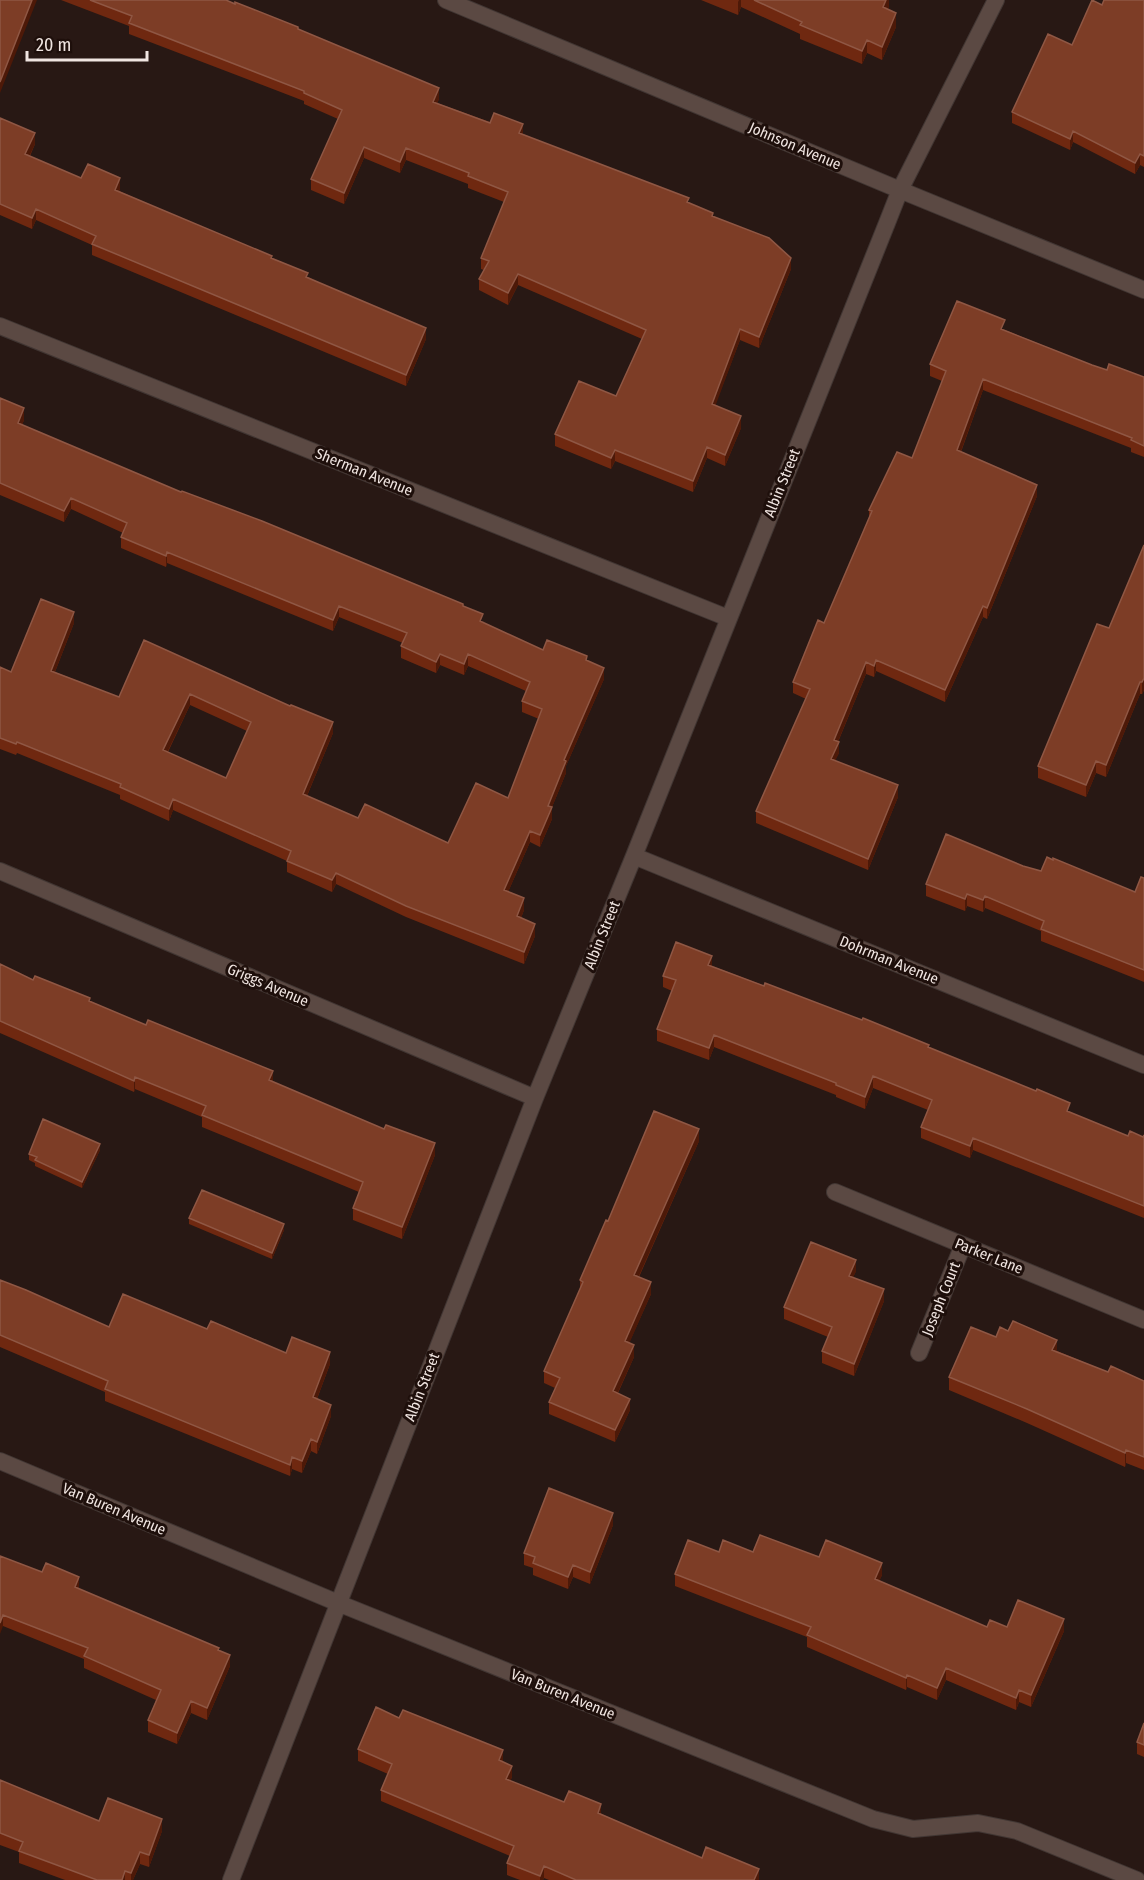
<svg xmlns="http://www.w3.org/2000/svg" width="1144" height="1880" font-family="'Fira Sans Condensed',sans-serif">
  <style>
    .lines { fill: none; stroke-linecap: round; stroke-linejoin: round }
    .minor-casing { stroke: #413633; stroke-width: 18 }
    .minor { stroke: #5b4943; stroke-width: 16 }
    .wall { fill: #6f2810; fill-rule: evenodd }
    .shaded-wall { fill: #4d1908 }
    .building { fill: #7d3d26; stroke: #8f5744; stroke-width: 1.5; fill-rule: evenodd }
    .labels { text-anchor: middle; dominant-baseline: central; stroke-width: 6; stroke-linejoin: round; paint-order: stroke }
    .street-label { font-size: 15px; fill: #f0e5e1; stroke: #1e0f0b }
  </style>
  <rect width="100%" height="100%" fill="#281814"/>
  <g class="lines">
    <!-- minor casing -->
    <g class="minor-casing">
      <path id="minor" d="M446 0 900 190 1144 290
        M0 326 728 618
        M634 856 1144 1065
        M0 871 535 1098
        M835 1192 1144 1320
        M919 1353 963 1245
        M0 1461 338 1603 873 1819 913 1829 978 1823 1017 1831 1137 1880
        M231 1880 535 1098 634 856 887 223 900 190 996 0"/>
    </g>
    <!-- minor -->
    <use href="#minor" class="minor"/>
  </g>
  <!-- wall -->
  <path class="wall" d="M61 0H226L298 29 439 99 437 103 523 134 689 203 713 216 791 269 759 348 740 340 715 405 741 428 725 466 707 458 693 492 615 461 611 469 555 446V434L616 396 642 339 518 285 508 305 479 290V279L484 270 481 269V258L504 202 468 188V184L406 160 400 173 364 158 344 204 311 190V179L338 119 304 104V101L129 34V26Z
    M701 0H889L888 10 896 27 882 60 867 53 862 64 800 39V34L741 7 738 15Z
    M1144 0V167L1140 165 1135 174 1073 142 1070 150 1012 123V112L1072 45 1102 5Z
    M0 118 35 144 30 156 81 178 120 189 119 191 272 258 426 339 406 386 92 255V245L36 220 32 229 0 215Z
    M1005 330 1092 365 1107 370 1144 377V457L1131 452V448L983 390 961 452 1037 496 987 619 983 617 945 702 876 671 874 677 866 674 838 742 839 753 835 760 898 797 868 870 756 823V811L806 699 793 693V682L824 623 869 518V510L912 458 942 381 930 376V364Z
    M0 398 24 420 22 425 181 492 463 606 483 623 543 650 587 661 604 679 566 766V773L552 807V819L540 847 530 842 508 892 524 910 521 918 535 936 524 964 406 917 336 884 332 892 287 872V861L173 810 169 821 120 799V795L17 753 16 755 0 749V667L11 672 74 623 55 672 119 697 144 640 333 733 307 796 358 818 448 843 508 798 539 719 522 712V701L526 691 468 666 464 675 440 665 436 673 401 658V646L403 643 339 617 333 631 167 563 166 567 121 548V537L123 533 71 509 64 522 0 495ZM190 705 247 731 226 778 168 752Z
    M1144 545V690L1142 694H1140L1106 777 1096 773 1086 797 1038 778V766L1109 628Z
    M1023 866 1041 871 1135 892 1144 878V982L1041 941V931L985 908 983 912 967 906 965 911 926 896V884Z
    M0 964 33 980 90 1001 273 1082 435 1155 402 1239 353 1220V1208L359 1192 202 1127V1117L135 1089 134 1092 0 1033Z
    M712 966 929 1047 1070 1112 1128 1136 1143 1137 1144 1135V1218L973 1150 970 1158 921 1138V1127L928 1110 873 1088 865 1109 836 1097V1095L714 1047 709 1060 657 1041V1029L672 991 663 987V976Z
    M699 1141 639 1277 651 1294 629 1343 634 1357 618 1393 630 1410 615 1442 549 1414V1402L555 1388 544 1383V1371L580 1289V1280L608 1221Z
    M100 1150 82 1188 35 1166V1163L29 1160V1154Z
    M189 1218 284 1230 272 1259 189 1224Z
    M856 1271 853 1277 884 1301 854 1376 822 1363V1351L828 1337 784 1319V1307Z
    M0 1280 109 1327 207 1329 286 1353 330 1364 317 1399 331 1416 317 1454 311 1451 302 1473 292 1469 290 1476 105 1401V1392L0 1347Z
    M996 1337 1057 1351 1108 1372 1144 1381V1470L1126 1463 1125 1467 1027 1423 949 1390V1377Z
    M613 1525 590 1584 573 1577 568 1589 533 1575V1568L524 1565V1553Z
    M719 1552H753L882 1575 879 1581 987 1627 1064 1631 1031 1707 1019 1702 1016 1710 946 1680 937 1700 907 1687 906 1690 807 1647V1637L675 1586V1574Z
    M0 1556 79 1589 219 1650 230 1666 207 1720 191 1713 177 1744 148 1732V1720L156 1700 84 1668V1659L3 1626Z
    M1144 1723V1757L1137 1754V1742Z
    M358 1749 503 1762 512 1777 510 1781 564 1802 601 1814 702 1858 759 1880H549L544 1878 543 1880H520L507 1875V1863L510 1856 381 1801V1790L388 1774 358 1761Z
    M0 1780 99 1821 162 1831 149 1867 140 1864 133 1880H65L19 1863V1852L0 1845Z"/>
  <!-- shaded-wall -->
  <path class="shaded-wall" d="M32 0H37L0 93V82Z
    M739 0H741V7L738 15V2Z
    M886 0H889V7L883 21V7Z
    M896 13V27L882 60V47Z
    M867 40V53L862 64V51Z
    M439 88V99L433 113V102Z
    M523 124V135L519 133Z
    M1073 131V142L1070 150V139Z
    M35 133V144L25 165V154Z
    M364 147V158L344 204V193Z
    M406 148V160L400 173V162Z
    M1140 154V165L1135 174V163Z
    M120 178V189L115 201V190Z
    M36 209V220L32 229V218Z
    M791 258V269L759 348V337Z
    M518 274V285L508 305V293Z
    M426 328V339L406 386V375Z
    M740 329V340L712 415V404Z
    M983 379V390L957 462V450Z
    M24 408V420L18 434V423Z
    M741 416V428L725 466V455Z
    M707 447V458L693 492V481Z
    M615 450V461L611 469V458Z
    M1037 485V496L987 619V608Z
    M71 498V509L64 522V511Z
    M167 552V563L166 567V556Z
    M339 606V617L333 631V620Z
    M983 606V617L945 702V690Z
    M74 612V623L51 682V671Z
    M440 654V665L436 673V662Z
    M468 654V666L464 675V664Z
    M876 660V671L874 677V666Z
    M866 662V674L834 751V740Z
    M604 668V679L566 766V773L548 817 552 807V819L540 847V835L548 806 564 760Z
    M1144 678V690L1142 694V682Z
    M1140 682V694L1106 777V765Z
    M190 694V705L163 761V750Z
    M333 722V733L303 805V794Z
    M839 742V753L831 770V759Z
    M1096 761V773L1086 797V785Z
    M898 785V797L868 870V859Z
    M173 799V810L169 821V809Z
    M530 831V842L504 901V890Z
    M336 873V884L332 892V880Z
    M967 894V906L965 911V899Z
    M985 896V908L983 912V900Z
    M524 898V910L517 928V916Z
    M535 924V936L524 964V952Z
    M712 956V968L708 965Z
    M714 1035V1047L709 1060V1048Z
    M273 1071V1083L269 1080Z
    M873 1076V1088L865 1109V1097Z
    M135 1077V1089L134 1092V1081Z
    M699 1129V1141L634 1287V1275Z
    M973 1138V1150L970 1158V1146Z
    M435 1143V1155L402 1239V1227Z
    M100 1144V1150L82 1188V1182Z
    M284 1224V1230L272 1259V1253Z
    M856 1260V1271L849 1287V1276Z
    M651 1282V1294L625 1353V1341Z
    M884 1289V1301L854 1376V1364Z
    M1057 1340V1353L1052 1350Z
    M634 1345V1357L613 1403V1391Z
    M330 1352V1364L313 1409V1397Z
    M630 1399V1410L615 1442V1430Z
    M331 1405V1416L317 1454V1442Z
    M311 1439V1451L302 1473V1461Z
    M1126 1450V1463L1125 1467V1453Z
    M292 1457V1469L290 1476V1465Z
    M613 1513V1525L590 1584V1572Z
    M882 1563V1575L875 1591V1579Z
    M573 1565V1577L568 1589V1577Z
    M79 1577V1589L75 1587Z
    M3 1615V1626L0 1634V1623Z
    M1064 1619V1631L1031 1707V1695Z
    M230 1655V1666L207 1720V1708Z
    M946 1668V1680L937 1700V1688Z
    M907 1675V1687L906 1690V1678Z
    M1019 1690V1702L1016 1710V1698Z
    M191 1701V1713L177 1744V1733Z
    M503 1750V1762L499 1760Z
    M512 1766V1777L506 1791V1779Z
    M601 1804V1816L598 1813Z
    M162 1819V1831L149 1867V1855Z
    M140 1852V1864L133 1880H131V1873Z
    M544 1866V1878L543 1880H540V1876Z
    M759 1869V1880H754Z
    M125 1871V1880H122Z"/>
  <!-- building -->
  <path class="building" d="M0 0H32L0 82Z
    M90 0H226L235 4V2L298 27V29L439 88 433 102 490 123 494 113 523 124 519 133 689 198 687 202 713 213 712 216 769 238 791 258 759 337 740 329 712 404 741 416 725 455 707 447 693 481 615 450 611 458 555 434 579 381 616 396 646 330 518 274 508 293 479 279 489 261 481 258 508 192 468 176 469 173 406 148 400 162 364 147 344 193 311 179 342 110 304 93V91L129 23 132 16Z
    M754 0H886L883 7 896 13 882 47 867 40 862 51 800 25 802 22Z
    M1092 0 1102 5 1104 0H1144V156L1140 154 1135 163 1073 131 1070 139 1012 112 1048 34 1072 45Z
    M0 118 35 133 25 154 81 178 88 164 120 178 115 190 272 256 271 258 308 273 306 277 426 328 406 375 92 244 96 236 36 209 32 218 0 204Z
    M957 301 1005 320 1001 329 1092 365 1107 370 1109 364 1144 377V446L1131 440 1132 438 983 379 957 450 1037 485 987 608 983 606 945 690 876 660 874 666 866 662 834 740 839 742 831 759 898 785 868 859 756 811 810 689 793 682 818 620 824 623 872 511 869 510 897 452 912 458 946 371 930 364Z
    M0 398 24 408 18 423 181 492 182 491 262 521 463 604V606L483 614 480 621 543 650 547 640 587 656 586 660 604 668 564 760 566 761 548 806 552 807 540 835 530 831 504 890 524 898 517 916 535 924 524 952 406 906 336 873 332 880 287 861 291 851 173 799 169 809 120 787 121 784 17 742 16 744 0 738V667L11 672 41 599 74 612 51 671 119 697 144 640 290 706 291 705 333 722 303 794 358 818 365 804 448 843 476 783 508 798 542 709 522 701 530 682 468 654 464 664 440 654 436 662 401 646 407 633 339 606 333 620 167 552 166 556 121 537 127 523 71 498 64 511 0 483ZM190 694 251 722 226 778 163 750Z
    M1144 545V678L1142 682H1140L1106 765 1096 761 1086 785 1038 766 1097 624 1109 628Z
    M946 834 1023 866 1041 871 1047 857 1053 860V858L1135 892 1141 877 1144 878V970L1041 929 1044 921 985 896 983 900 967 894 965 899 926 884Z
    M676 942 712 956 708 965 764 986 765 983 862 1020 863 1018 929 1045 928 1047 1036 1091 1037 1089 1070 1103 1067 1111 1128 1136 1130 1131 1143 1137 1144 1135V1206L973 1138 970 1146 921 1127 932 1100 873 1076 865 1097 836 1085V1083L714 1035 709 1048 657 1029 676 980 663 976Z
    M0 964 33 980 35 976 90 998 89 1001 146 1025 148 1020 273 1071 269 1080 384 1129 386 1125 435 1143 402 1227 353 1208 363 1182 202 1115 206 1106 135 1077 134 1081 0 1021Z
    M654 1111 699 1129 634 1275 651 1282 625 1341 634 1345 613 1391 630 1399 615 1430 549 1402 560 1378 544 1371 583 1282 580 1280 606 1220 608 1221Z
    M43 1119 100 1144 82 1182 35 1160 37 1157 29 1154Z
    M202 1190 284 1224 272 1253 189 1218Z
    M811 1242 856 1260 849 1276 884 1289 854 1364 822 1351 832 1327 784 1307Z
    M0 1280 26 1290 109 1327 123 1294 207 1329 211 1321 286 1353 292 1337 330 1352 313 1397 331 1405 317 1442 311 1439 302 1461 292 1457 290 1465 105 1389 108 1381 0 1335Z
    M1013 1321 1057 1340 1052 1350 1108 1372 1111 1366 1144 1381V1457L1126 1450 1125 1453 1027 1409 949 1377 971 1327 996 1337 1000 1327 1008 1331Z
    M549 1488 613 1513 590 1572 573 1565 568 1577 533 1563 535 1557 524 1553Z
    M760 1535 819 1557 826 1540 882 1563 875 1579 987 1627 990 1620 1007 1627 1018 1600 1064 1619 1031 1695 1019 1690 1016 1698 946 1668 937 1688 907 1675 906 1678 807 1635 811 1627 675 1574 688 1540 719 1552 723 1540 753 1552Z
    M0 1556 42 1572 46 1563 79 1577 75 1587 219 1648 218 1650 230 1655 207 1708 191 1701 177 1733 148 1720 161 1690 84 1656 88 1648 3 1615 0 1623Z
    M376 1707 399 1718 403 1710 503 1750 499 1760 512 1766 506 1779 564 1802 569 1791 601 1804 598 1813 702 1858 706 1847 759 1869 754 1880H576L544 1866 540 1876 507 1863 514 1846 381 1790 392 1764 358 1749Z
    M1144 1723V1745L1137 1742Z
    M0 1780 99 1821 108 1798 162 1819 149 1855 140 1852 131 1873 125 1871 122 1880H97L19 1851 23 1842 0 1833Z"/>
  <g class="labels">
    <!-- street labels -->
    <g class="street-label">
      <text transform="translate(795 146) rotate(23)">Johnson Avenue</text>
      <text transform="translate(364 472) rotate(22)">Sherman Avenue</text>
      <text transform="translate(782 483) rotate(-68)">Albin Street</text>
      <text transform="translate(602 935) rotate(-68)">Albin Street</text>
      <text transform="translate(889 960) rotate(22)">Dohrman Avenue</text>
      <text transform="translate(268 985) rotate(23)">Griggs Avenue</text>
      <text transform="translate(989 1256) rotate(22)">Parker Lane</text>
      <text transform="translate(941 1299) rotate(-68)">Joseph Court</text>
      <text transform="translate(422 1387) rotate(-69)">Albin Street</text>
      <text transform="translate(114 1509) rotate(23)">Van Buren Avenue</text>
      <text transform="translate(563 1694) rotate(22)">Van Buren Avenue</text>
    </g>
  </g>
  <!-- scale -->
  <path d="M27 51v9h120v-9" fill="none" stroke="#f0e5e1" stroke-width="3"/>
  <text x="36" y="51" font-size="18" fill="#f0e5e1" stroke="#1e0f0b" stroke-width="4.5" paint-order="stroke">20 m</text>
</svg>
